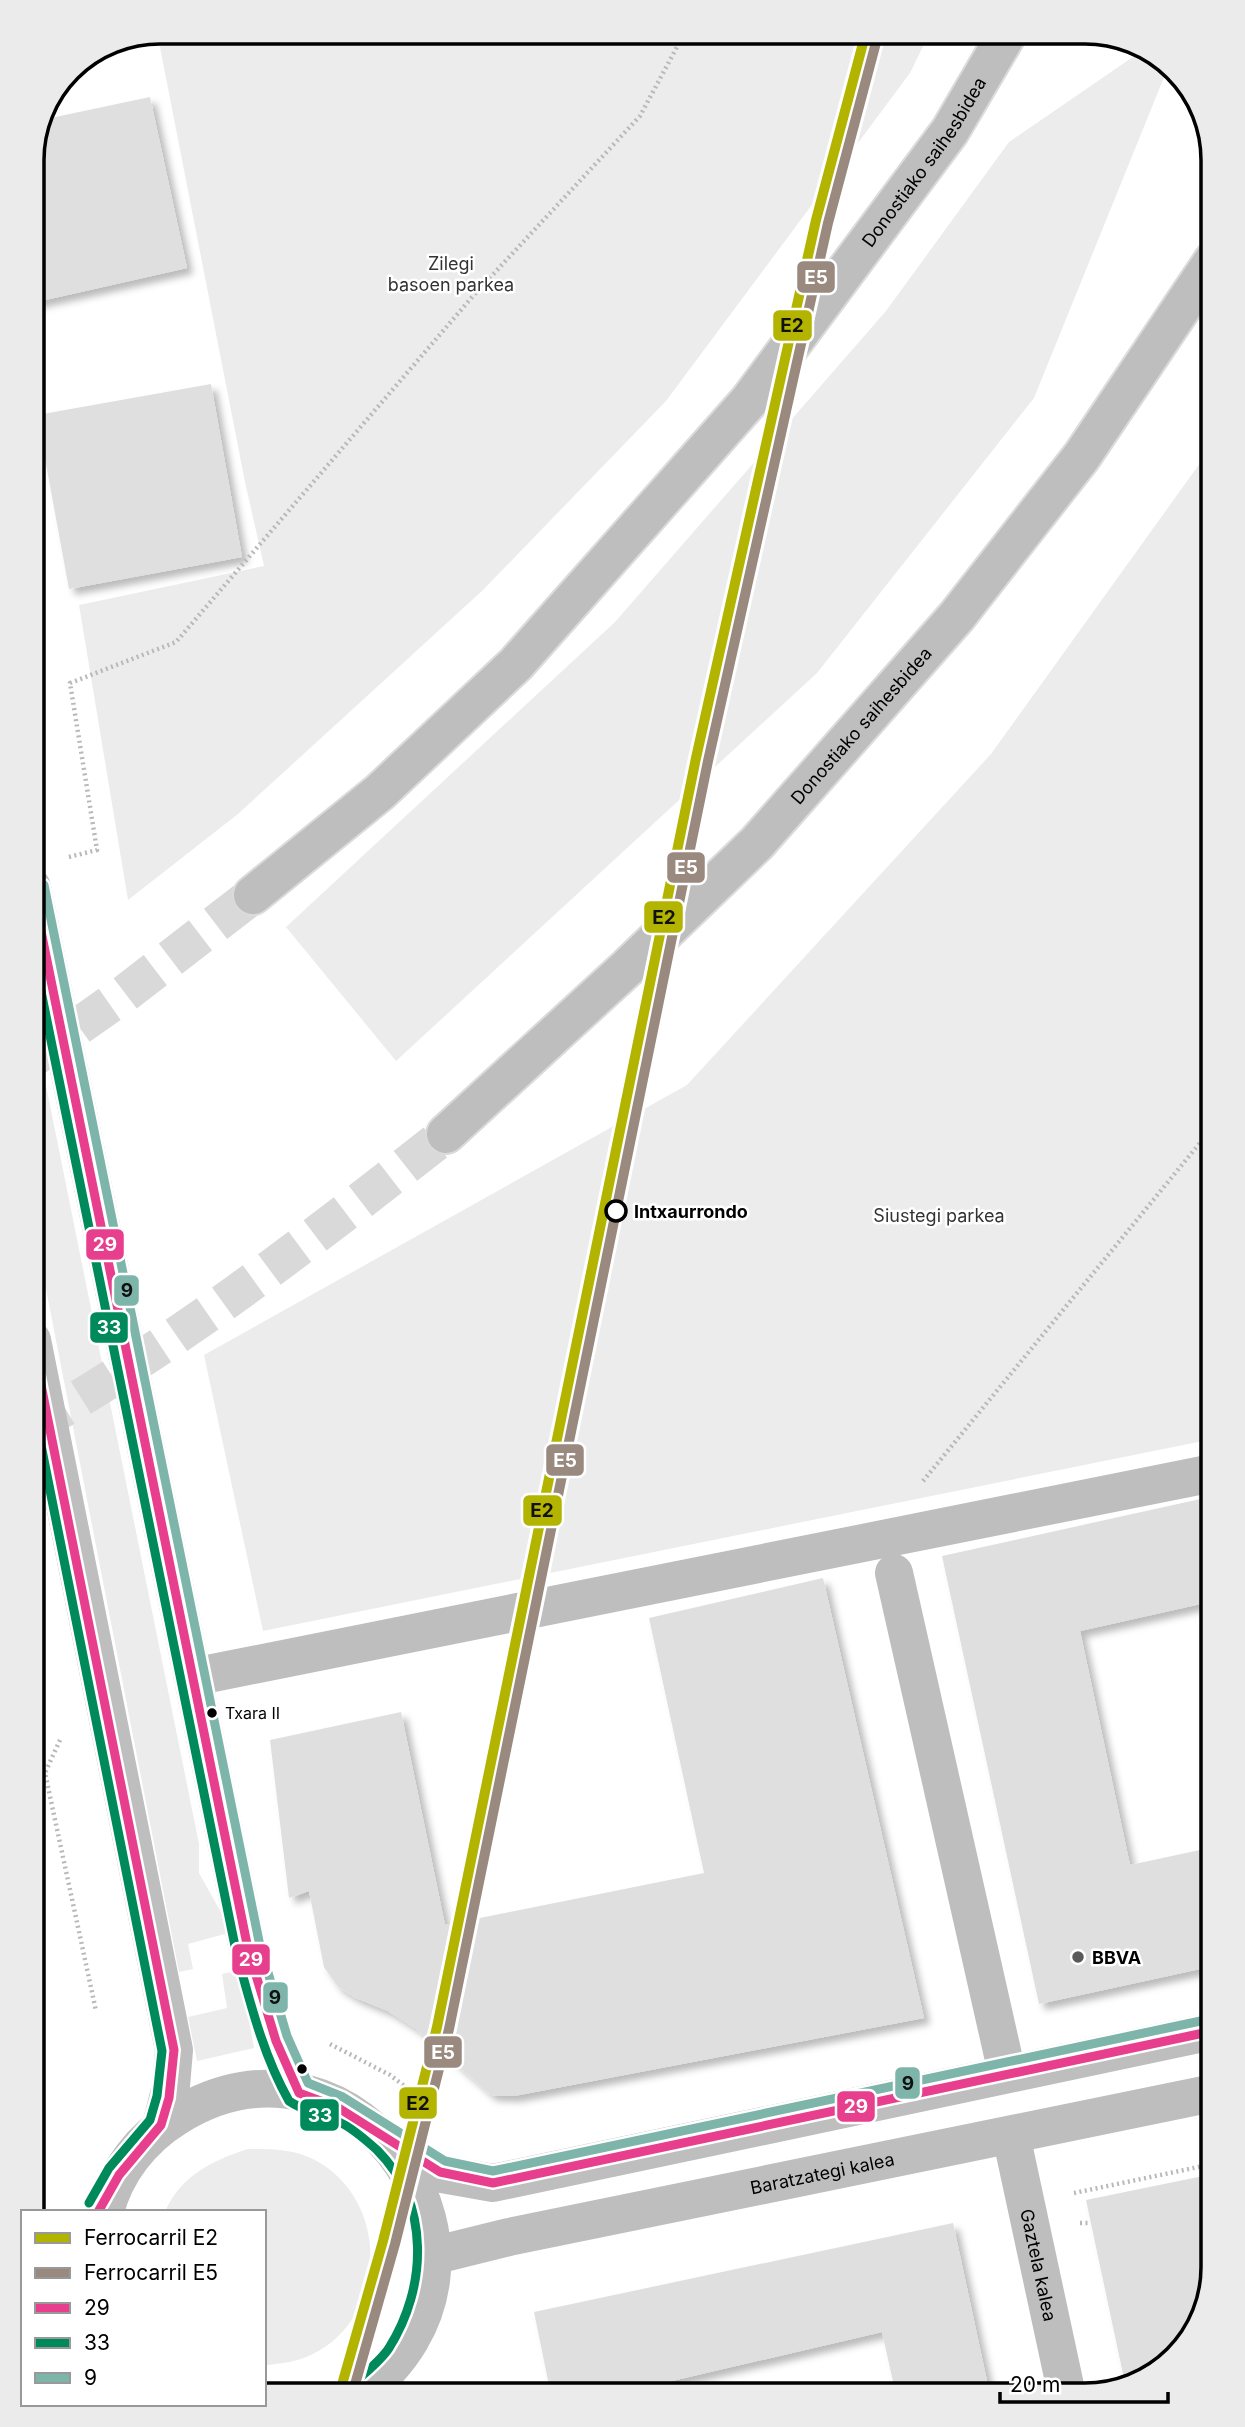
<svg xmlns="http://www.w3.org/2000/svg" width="1245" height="2427" font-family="Inter,sans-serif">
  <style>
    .green { fill: #ececec }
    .building { fill: #dfdfdf; filter: url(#shadow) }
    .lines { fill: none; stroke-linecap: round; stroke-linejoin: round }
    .highway-tunnel { stroke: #d9d9d9; stroke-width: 38; stroke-dasharray: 38 19; stroke-linecap: butt }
    .highway-casing { stroke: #dbdbdb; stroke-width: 42 }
    .path { stroke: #b9b9b9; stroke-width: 4.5; stroke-dasharray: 2 3.5; stroke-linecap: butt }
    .street { stroke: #bebebe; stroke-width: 38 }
    .highway { stroke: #bebebe; stroke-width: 38 }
    .bus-1-casing { stroke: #fff; stroke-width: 14 }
    .bus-2-casing { stroke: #fff; stroke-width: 14 }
    .bus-3-casing { stroke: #fff; stroke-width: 14 }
    .bus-1 { stroke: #e73f8d; stroke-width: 9 }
    .bus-2 { stroke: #008a5b; stroke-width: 9 }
    .bus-3 { stroke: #7eb5aa; stroke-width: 9 }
    .rail-1-casing { stroke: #fff; stroke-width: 16 }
    .rail-2-casing { stroke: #fff; stroke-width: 16 }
    .rail-1 { stroke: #b3b400; stroke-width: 10 }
    .rail-2 { stroke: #9a897e; stroke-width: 10 }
    .stop-dot { fill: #fff; stroke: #000; stroke-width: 3.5 }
    .bus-dot { fill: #000; stroke: #fff; stroke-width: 2.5 }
    .poi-dot { fill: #595959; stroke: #fff; stroke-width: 2.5 }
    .labels { text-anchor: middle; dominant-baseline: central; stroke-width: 5; stroke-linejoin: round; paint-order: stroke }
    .bus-label { font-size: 16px; fill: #000; stroke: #fff; text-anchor: start }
    .street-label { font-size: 18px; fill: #000; stroke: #fff }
    .park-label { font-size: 18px; fill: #333; stroke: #fff }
    .stop-label { font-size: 18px; font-weight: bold; fill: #000; stroke: #fff; text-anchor: start }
    .poi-label { font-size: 18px; font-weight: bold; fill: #000; stroke: #fff; text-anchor: start }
    .rim { fill: none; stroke: #000; stroke-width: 3.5 }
    .line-badge { stroke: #fff; stroke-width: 2.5 }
    .badge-label { font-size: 19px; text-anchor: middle; font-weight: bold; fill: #fff }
    .pale-badge-label { font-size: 19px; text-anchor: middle; font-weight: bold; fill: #111 }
  </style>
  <defs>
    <filter id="shadow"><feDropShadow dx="6" dy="6" stdDeviation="3.5" flood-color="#0004"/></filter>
  </defs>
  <rect width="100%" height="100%" fill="#fff"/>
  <!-- green -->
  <path class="green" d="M157 32H930L910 73 666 401 483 590 238 814 128 900 79 605 264 566 245 482Z
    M1143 50 1163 58 1169 65 1034 398 817 673 396 1061 286 927 615 622 886 311 1009 142Z
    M1213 445V1439L263 1631 204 1355 687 1085 991 754Z
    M32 1016 199 1844V1873L232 1932 188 1944 193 1969 179 1972 32 1217Z
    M240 1970 254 2048 197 2061 188 2017 227 2008 222 1974Z
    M248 2149C271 2149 294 2149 315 2160 393 2202 388 2324 306 2357 295 2362 281 2363 269 2365H264V2212H165C180 2176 213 2160 248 2149Z"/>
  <!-- building -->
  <path class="building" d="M150 97 187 268 32 303V152L46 119Z
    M211 384 242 557 69 589 37 415Z
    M1214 1496V1601L1080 1631 1130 1865 1214 1847V1966L1039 2004 942 1556Z
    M823 1578 924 2018 514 2096 491 2095 415 2028 388 2011 356 1998 338 1987 324 1967 309 1891 289 1898 270 1740 401 1712 445 1925 704 1873 649 1618Z
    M1213 2174V2268L1192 2339 1134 2386 1126 2388 1086 2200Z
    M953 2223 990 2395H896L882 2332 646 2387 648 2395H551L534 2312Z"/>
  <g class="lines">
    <!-- highway-tunnel -->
    <path class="highway-tunnel" d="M32 1059 123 995 253 895
      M32 1427C178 1342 313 1239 446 1134"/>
    <!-- highway casing -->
    <g class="highway-casing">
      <g id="highway">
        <path id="s3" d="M253 895 380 792 516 664 749 401 950 131 1008 32"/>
        <path id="s4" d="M446 1134 627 968 757 843 957 616 1082 456 1213 261"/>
      </g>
    </g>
    <!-- path -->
    <path class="path" d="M69 857 97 850 70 683 176 642 473 296 640 116 685 32
      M923 1481 1213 1127
      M60 1740 45 1773 96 2011
      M32 1776 45 1773
      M330 2044 390 2075 424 2101
      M1074 2193 1213 2164
      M1080 2223H1091"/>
    <!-- street -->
    <g class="street">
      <path d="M32 887 248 1949C262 2000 274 2047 299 2093"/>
      <path d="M32 1340 174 2050 171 2086 161 2126"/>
      <path d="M894 1573 1007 2073"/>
      <path d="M193 1677 1213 1473"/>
      <path id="s1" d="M1011 2135 1067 2395"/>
      <path d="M383 2138 442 2174 493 2183 1213 2031"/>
      <path d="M105 2212C115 2172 142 2138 176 2117 356 2003 537 2261 360 2395"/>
      <path id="s2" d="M432 2256 509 2237 1213 2093"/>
    </g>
    <!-- highway -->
    <use href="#highway" class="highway"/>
    <!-- bus-1 casing -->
    <g class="bus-1-casing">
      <path id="bus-1" d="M32 887 248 1949 276 2041 299 2093 337 2107 440 2172 493 2183 1213 2031
        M32 1340 174 2050 169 2098 161 2125 119 2175 98 2212"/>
    </g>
    <!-- bus-2 casing -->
    <g class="bus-2-casing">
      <path id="bus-2" d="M32 947 236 1951C250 2002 263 2055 289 2101 303 2111 323 2115 339 2122 351 2127 367 2141 377 2150 431 2204 427 2288 389 2348 380 2362 363 2374 351 2386
        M32 1400 162 2051 157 2096 150 2120 109 2168 89 2203"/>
    </g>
    <!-- bus-3 casing -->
    <g class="bus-3-casing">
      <path id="bus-3" d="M44 885 260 1946 287 2036 308 2083 343 2097 445 2161 493 2171 1210 2019"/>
    </g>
    <!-- bus-1 -->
    <use href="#bus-1" class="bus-1"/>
    <!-- bus-2 -->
    <use href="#bus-2" class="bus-2"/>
    <!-- bus-3 -->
    <use href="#bus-3" class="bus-3"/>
    <!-- rail-1 casing -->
    <g class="rail-1-casing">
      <path id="rail-1" d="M339 2395 383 2241 437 2027 696 758 816 220 866 32"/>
    </g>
    <!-- rail-2 casing -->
    <g class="rail-2-casing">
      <path id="rail-2" d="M352 2395 395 2244 449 2029 708 761 828 223 878 35"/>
    </g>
    <!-- rail-1 -->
    <use href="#rail-1" class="rail-1"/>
    <!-- rail-2 -->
    <use href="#rail-2" class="rail-2"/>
  </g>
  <!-- markers -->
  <circle class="stop-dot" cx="616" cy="1211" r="10"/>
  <g class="bus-dot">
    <circle cx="212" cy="1713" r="6"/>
    <circle cx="302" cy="2069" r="6"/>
  </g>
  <circle class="poi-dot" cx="1078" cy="1957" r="7"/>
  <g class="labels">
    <!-- bus labels -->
    <g class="bus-label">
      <text x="225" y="1713">Txara II</text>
    </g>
    <!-- street labels -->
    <g class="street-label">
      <text stroke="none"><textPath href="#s3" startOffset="998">Donostiako saihesbidea</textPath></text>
      <text stroke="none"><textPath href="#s4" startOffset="583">Donostiako saihesbidea</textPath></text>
      <text stroke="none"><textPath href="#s2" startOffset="399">Baratzategi kalea</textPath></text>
      <text stroke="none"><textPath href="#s1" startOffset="133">Gaztela kalea</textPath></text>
    </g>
    <!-- park labels -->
    <g class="park-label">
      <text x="451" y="263">Zilegi<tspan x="451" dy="21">basoen parkea</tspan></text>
      <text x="939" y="1215">Siustegi parkea</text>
    </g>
    <!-- stop labels -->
    <g class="stop-label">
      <text x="634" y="1211">Intxaurrondo</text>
    </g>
    <!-- poi labels -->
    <g class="poi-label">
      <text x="1092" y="1957">BBVA</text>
    </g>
  </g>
  <!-- crop -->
  <path d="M0 0H1245V2427H0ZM160 44H1085A116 116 0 0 1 1201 160V2267A116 116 0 0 1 1085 2383H160A116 116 0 0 1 44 2267V160A116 116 0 0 1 160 44Z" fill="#ebebeb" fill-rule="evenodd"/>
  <path class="rim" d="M160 44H1085A116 116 0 0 1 1201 160V2267A116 116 0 0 1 1085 2383H160A116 116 0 0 1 44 2267V160A116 116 0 0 1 160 44Z"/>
  <g class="line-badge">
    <rect x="796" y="260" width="40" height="34" rx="7" fill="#9a897e"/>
    <rect x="772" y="309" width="41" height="33" rx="7" fill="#b3b400"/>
    <rect x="666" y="851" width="40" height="33" rx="7" fill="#9a897e"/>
    <rect x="643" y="900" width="41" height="34" rx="7" fill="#b3b400"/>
    <rect x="85" y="1228" width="40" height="33" rx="7" fill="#e73f8d"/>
    <rect x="113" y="1274" width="27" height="33" rx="7" fill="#7eb5aa"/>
    <rect x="89" y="1311" width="40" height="33" rx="7" fill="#008a5b"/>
    <rect x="545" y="1443" width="40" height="34" rx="7" fill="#9a897e"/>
    <rect x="522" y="1494" width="41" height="33" rx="7" fill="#b3b400"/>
    <rect x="231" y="1943" width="40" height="33" rx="7" fill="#e73f8d"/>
    <rect x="262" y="1981" width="27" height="33" rx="7" fill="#7eb5aa"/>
    <rect x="423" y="2035" width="40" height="34" rx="7" fill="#9a897e"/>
    <rect x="894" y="2066" width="27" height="34" rx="7" fill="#7eb5aa"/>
    <rect x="398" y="2086" width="40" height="34" rx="7" fill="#b3b400"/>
    <rect x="836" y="2090" width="40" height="33" rx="7" fill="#e73f8d"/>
    <rect x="299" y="2098" width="41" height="34" rx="7" fill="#008a5b"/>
  </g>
  <g class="badge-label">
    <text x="816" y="284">E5</text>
    <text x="686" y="874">E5</text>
    <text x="105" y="1251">29</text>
    <text x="109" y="1334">33</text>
    <text x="565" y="1467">E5</text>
    <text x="251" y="1966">29</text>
    <text x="443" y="2059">E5</text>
    <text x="856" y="2113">29</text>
    <text x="320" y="2122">33</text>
  </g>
  <g class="pale-badge-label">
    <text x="792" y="332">E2</text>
    <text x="664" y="924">E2</text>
    <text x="127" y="1297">9</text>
    <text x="542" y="1517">E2</text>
    <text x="275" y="2004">9</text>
    <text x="908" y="2090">9</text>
    <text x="418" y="2110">E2</text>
  </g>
  <!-- legend -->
  <rect x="21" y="2210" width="245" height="196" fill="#ffffff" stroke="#999999" stroke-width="2"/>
  <rect x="35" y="2233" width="35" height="10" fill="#b3b400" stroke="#999999" stroke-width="2"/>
  <text x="84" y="2245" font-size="21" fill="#000000">Ferrocarril E2</text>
  <rect x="35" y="2268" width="35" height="10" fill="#9a897e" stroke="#999999" stroke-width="2"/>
  <text x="84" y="2280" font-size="21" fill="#000000">Ferrocarril E5</text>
  <rect x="35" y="2303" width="35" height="10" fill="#e73f8d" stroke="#999999" stroke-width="2"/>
  <text x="84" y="2315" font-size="21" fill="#000000">29</text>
  <rect x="35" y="2338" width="35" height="10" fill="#008a5b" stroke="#999999" stroke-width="2"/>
  <text x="84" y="2350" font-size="21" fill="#000000">33</text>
  <rect x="35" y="2373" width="35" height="10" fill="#7eb5aa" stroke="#999999" stroke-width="2"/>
  <text x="84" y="2385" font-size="21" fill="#000000">9</text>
  <!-- scale -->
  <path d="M1000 2392v10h168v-10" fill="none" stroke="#000000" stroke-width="3.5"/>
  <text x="1010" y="2392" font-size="21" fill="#000000" stroke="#ffffff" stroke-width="5" paint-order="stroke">20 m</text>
</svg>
